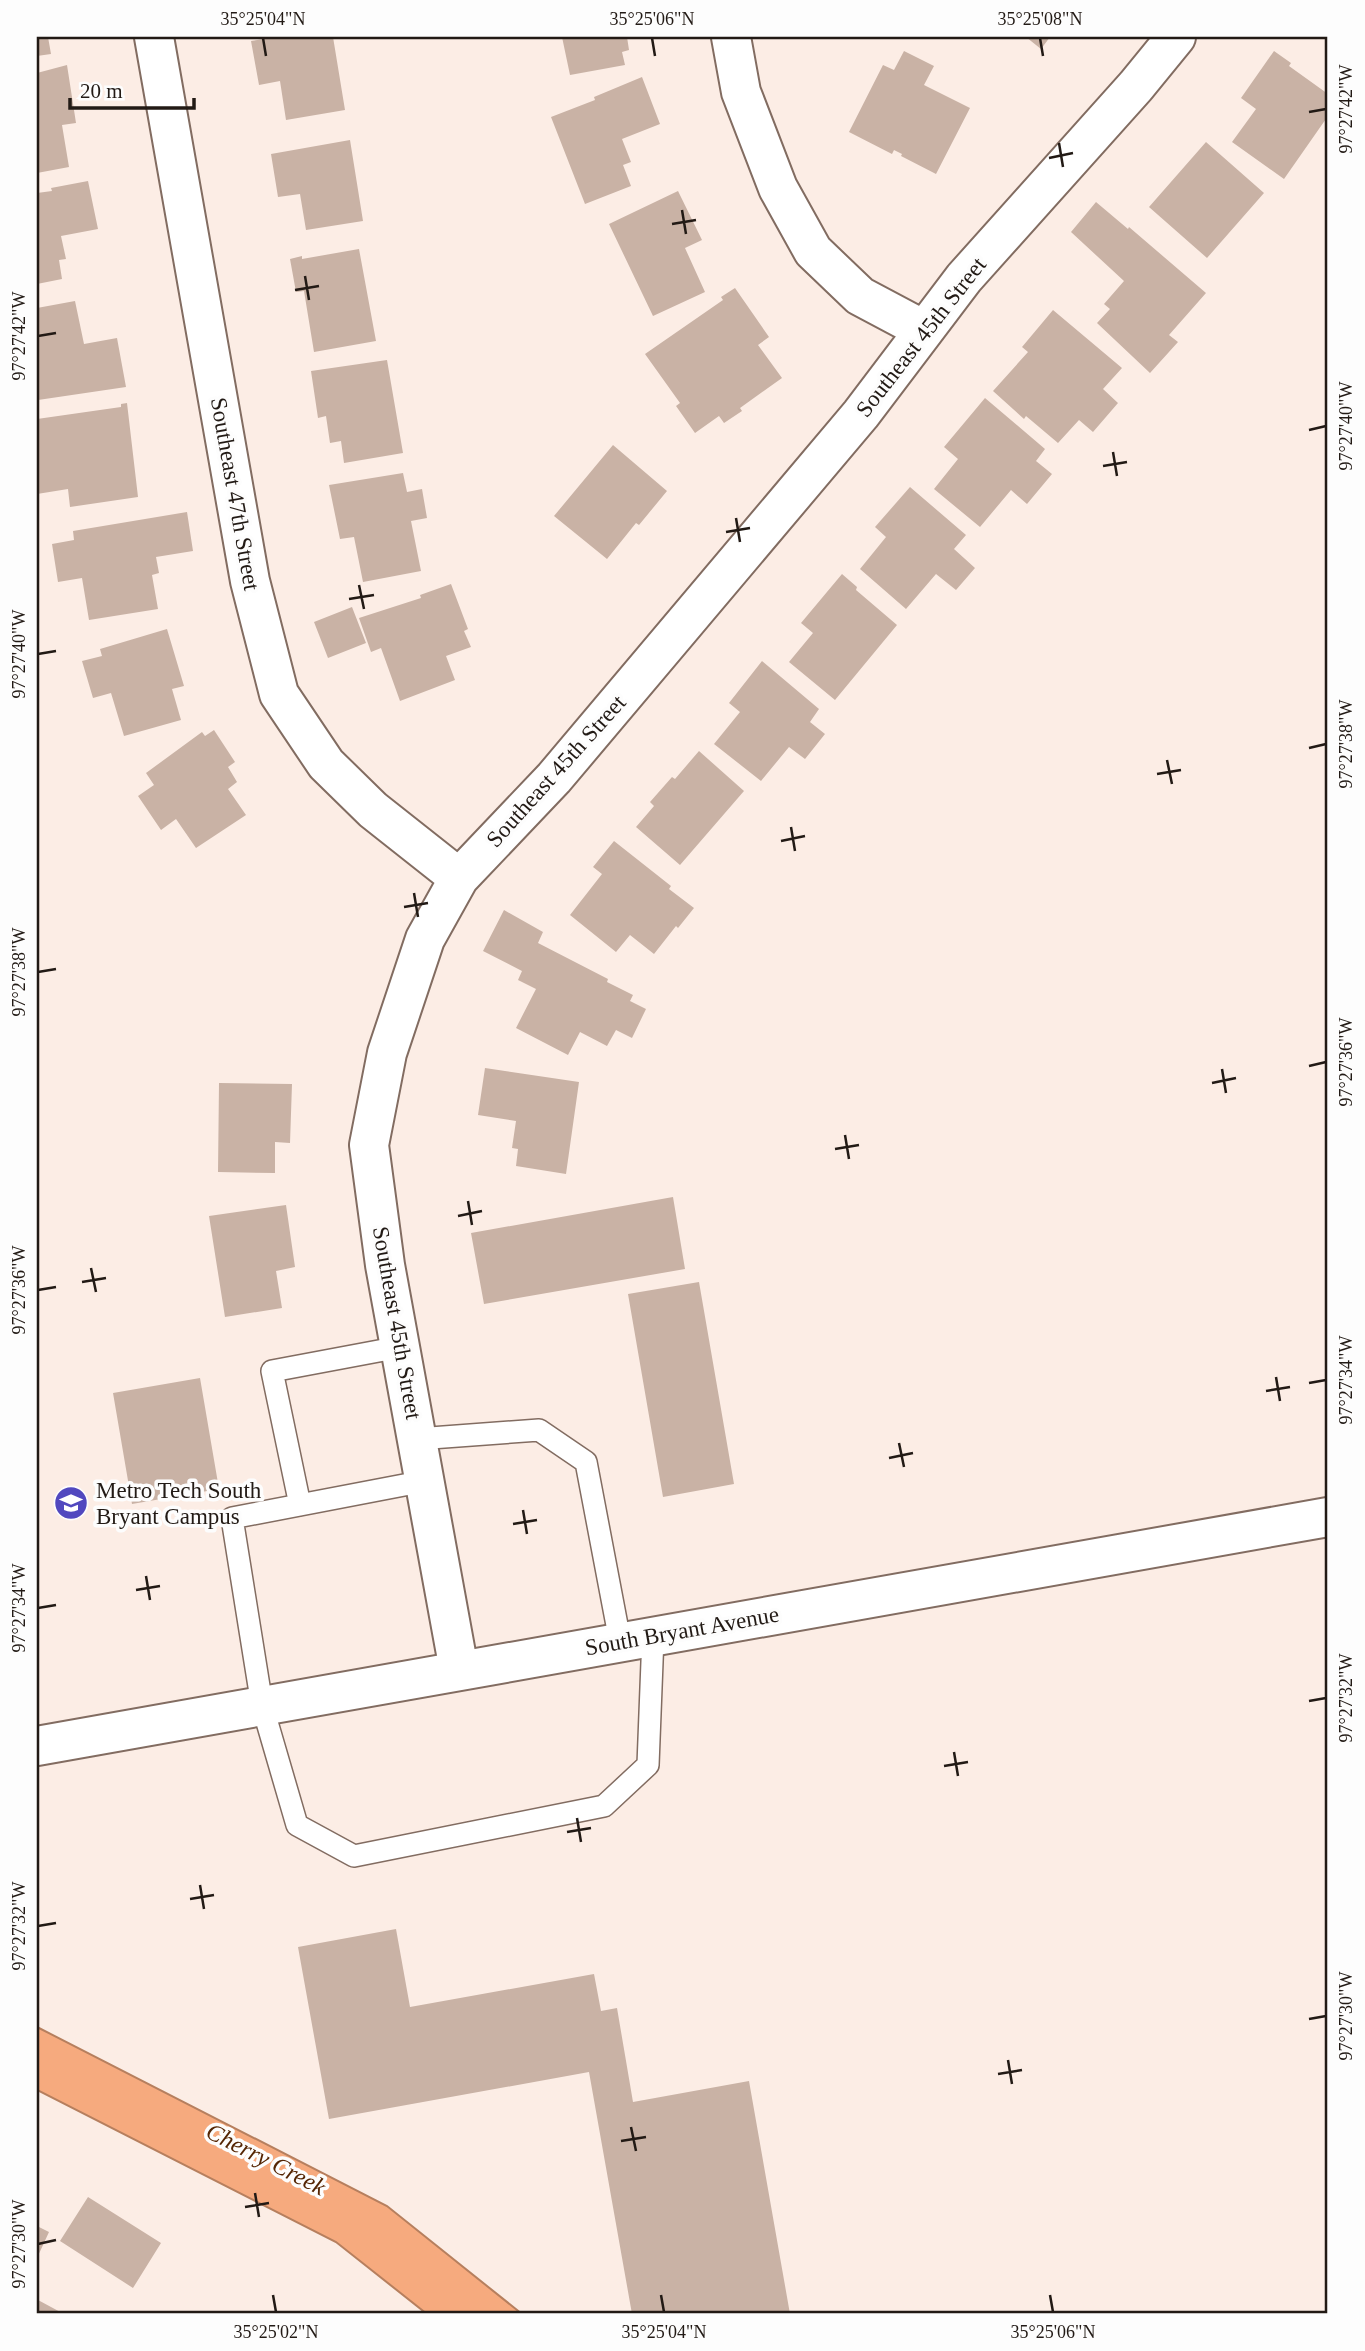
<svg xmlns="http://www.w3.org/2000/svg" width="1365" height="2351" font-family="Georgia,serif">
  <style>
    .water { fill: #f6aa7e; stroke: #b67f5e; stroke-width: 2 }
    .building { fill: #c9b2a5 }
    .lines { fill: none; stroke-linecap: round; stroke-linejoin: round }
    .lane-casing { stroke: #826c61; stroke-width: 24 }
    .street-casing { stroke: #826c61; stroke-width: 42 }
    .secondary-casing { stroke: #826c61; stroke-width: 42 }
    .lane { stroke: #fff; stroke-width: 21 }
    .street { stroke: #fff; stroke-width: 38 }
    .secondary { stroke: #fff; stroke-width: 38 }
    .ticks { fill: none; stroke: #221a15; stroke-width: 2.5 }
    .labels { text-anchor: middle; dominant-baseline: central; stroke-width: 7; stroke-linejoin: round; paint-order: stroke }
    .street-label { font-size: 23px; fill: #221a15; stroke: #fdfdfd }
    .poi-label { font-size: 23px; fill: #221a15; stroke: #fdfdfd; text-anchor: start }
    .water-label { font-size: 24px; font-style: italic; fill: #552604; stroke: #fdfdfd }
    .neatline { fill: none; stroke: #221a15; stroke-width: 2.5 }
    .ticks-label { font-size: 18px; text-anchor: middle; fill: #221a15 }
  </style>
  <rect width="100%" height="100%" fill="#fcede5"/>
  <!-- water -->
  <path class="water" d="M37 2027 387 2206 522 2314H427L336 2242 37 2090Z"/>
  <!-- building -->
  <path class="building" d="M37 37H48L51 54 37 56Z
    M276 37H333L345 110 286 120 280 81 259 85 251 41Z
    M562 37H627L629 50 622 52 625 65 570 75Z
    M1026 37H1050L1041 49Z
    M904 51 934 66 924 85 970 108 936 174 901 156 902 154 894 150 892 154 849 132 883 65 894 70Z
    M1274 51 1291 63 1289 66 1328 94V116L1284 179 1232 142 1256 109 1241 98Z
    M67 65 76 123 62 125 69 167 37 173V73Z
    M642 77 660 124 622 139 631 162 623 165 631 186 585 204 551 117 595 100 594 97Z
    M350 140 363 221 306 230 300 194 278 197 271 154Z
    M1206 142 1264 193 1207 258 1149 207Z
    M88 181 98 229 61 236 66 259 59 260 62 279 37 284V193L52 191 51 188Z
    M678 191 702 240 685 248 705 292 653 316 609 224Z
    M1096 202 1128 229 1129 227 1206 293 1169 335 1178 342 1150 373 1097 323 1110 309 1104 304 1124 281 1071 232Z
    M359 249 376 341 314 352 304 291 296 292 290 259 302 256V259Z
    M735 288 769 337 758 345 782 378 740 408 742 411 724 423 719 416 695 433 676 406 680 403 645 354 723 300 721 297Z
    M75 301 84 344 117 338 126 387 38 400 37 308Z
    M1053 310 1122 368 1103 389 1118 403 1093 432 1079 420 1058 443 1026 416 1024 419 993 391 1028 352 1022 347Z
    M387 360 403 453 344 463 341 441 330 443 326 416 318 418 311 371Z
    M985 398 1045 449 1036 461 1052 474 1027 504 1011 490 980 527 934 489 958 459 944 447Z
    M127 403 138 497 70 507 68 489 37 494V419L121 407V404Z
    M613 445 667 491 639 525 636 523 607 559 554 516Z
    M403 473 407 492 422 489 427 518 411 521 421 571 363 582 354 537 340 539 329 485Z
    M910 487 966 535 954 549 975 568 956 590 936 574 906 609 860 569 886 537 875 527Z
    M187 512 193 551 156 557 159 573 152 575 158 609 89 620 82 578 58 582 52 544 74 540 73 531Z
    M842 574 857 587 856 590 897 625 835 700 789 662 813 633 801 623Z
    M451 584 468 629 464 631 471 647 446 656 455 680 400 701 381 648 371 652 359 618 421 598 420 595Z
    M352 607 366 643 328 658 314 622Z
    M167 629 184 686 172 689 181 720 124 736 111 693 93 698 82 661 102 656 100 649Z
    M762 661 819 709 810 722 825 734 805 759 789 747 761 781 714 744 740 712 729 703Z
    M214 730 235 762 228 767 237 782 228 789 246 815 196 848 176 819 161 830 138 796 154 785 146 773 202 732 205 736Z
    M699 751 744 791 680 865 636 827 654 806 650 802 672 777 675 779Z
    M614 841 671 886 669 889 694 908 678 928 676 926 654 954 630 935 616 952 570 915 602 874 593 867Z
    M504 910 543 932 538 943 608 979 607 982 633 995 630 1001 646 1009 632 1038 616 1030 607 1046 580 1032 568 1055 516 1028 536 989 518 980 522 971 483 951Z
    M485 1068 579 1082 566 1174 516 1166 518 1149 512 1148 516 1121 478 1115Z
    M219 1083 292 1084 290 1143 275 1142V1173L218 1172Z
    M673 1197 685 1269 484 1304 471 1233Z
    M286 1205 295 1267 276 1271 282 1308 225 1317 209 1216Z
    M699 1282 734 1484 663 1497 628 1294Z
    M200 1378 219 1489 132 1504 113 1393Z
    M396 1929 410 2007 594 1974 601 2011 617 2008 633 2102 749 2081 790 2314H632L589 2072 329 2119 298 1947Z
    M88 2197 161 2243 133 2288 60 2241Z
    M37 2226 49 2232 37 2258Z
    M38 2300 64 2314H37Z"/>
  <g class="lines">
    <!-- lane casing -->
    <g class="lane-casing">
      <path id="lane" d="M417 1439 539 1430 586 1462 620 1641
        M425 1481 232 1518 262 1705 297 1825 354 1856 604 1806 648 1765 653 1636
        M300 1505 272 1371 400 1347"/>
    </g>
    <!-- street casing -->
    <g class="street-casing">
      <path id="street" d="M154 37 250 581 279 694 326 764 373 810 459 878
        M731 37 741 92 778 188 813 251 860 296 924 330
        M459 1670 385 1265 369 1145 387 1053 425 939 459 878 554 778 861 414 964 278 1136 86 1176 37"/>
    </g>
    <!-- secondary casing -->
    <g class="secondary-casing">
      <path id="secondary" d="M37 1746 1328 1517"/>
    </g>
    <!-- lane -->
    <use href="#lane" class="lane"/>
    <!-- street -->
    <use href="#street" class="street"/>
    <!-- secondary -->
    <use href="#secondary" class="secondary"/>
  </g>
  <!-- ticks -->
  <path class="ticks" d="M263 38 266 56M652 38 655 56M1040 38 1043 56M1309 112 1326 109M1059 143 1063 167M1049 158 1073 153M682 210 686 234M672 224 696 220M305 276 309 300M295 290 319 286M38 336 56 333M1309 430 1326 426M1113 452 1117 476M1103 466 1127 462M736 518 740 542M726 532 750 528M359 585 364 609M349 599 374 595M38 654 56 651M1309 748 1326 744M1167 760 1172 784M1157 774 1181 770M791 827 795 851M781 841 805 836M414 893 418 917M404 907 428 903M38 972 56 969M1309 1066 1326 1062M1222 1069 1226 1093M1212 1083 1236 1078M845 1135 849 1159M835 1149 859 1145M468 1201 472 1225M458 1216 482 1211M91 1268 96 1292M82 1282 106 1278M38 1290 56 1287M1276 1377 1280 1401M1309 1383 1326 1380M1266 1391 1290 1387M899 1443 904 1467M889 1458 913 1453M523 1510 527 1534M513 1524 537 1520M146 1576 150 1600M136 1590 160 1586M38 1608 56 1605M1309 1701 1326 1698M954 1752 958 1776M944 1766 968 1762M577 1818 581 1842M567 1832 591 1828M200 1885 204 1909M190 1899 214 1895M38 1926 56 1923M1309 2019 1326 2016M1008 2060 1012 2084M998 2074 1022 2070M631 2127 636 2151M621 2141 646 2137M255 2193 259 2217M245 2207 269 2203M38 2244 56 2240M273 2295 276 2312M661 2295 664 2312M1050 2295 1053 2312"/>
  <!-- icons -->
  <defs>
    <g id="school-disc" transform="scale(1.75)"><circle r="9.5" fill="#5148bf" stroke="#fdfdfd"/><path d="M0-5L7-2L0 1L-7-2ZM-4 1L0 2.5L4 1V4Q0 6-4 4Z" fill="#fff"/></g>
  </defs>
  <g fill-rule="evenodd">
    <use href="#school-disc" x="71" y="1503"/>
  </g>
  <g class="labels">
    <!-- street labels -->
    <g class="street-label">
      <text transform="translate(921 337) rotate(-52)">Southeast 45th Street</text>
      <text transform="translate(235 494) rotate(80)">Southeast 47th Street</text>
      <text transform="translate(556 771) rotate(-48)">Southeast 45th Street</text>
      <text transform="translate(397 1323) rotate(80)">Southeast 45th Street</text>
      <text transform="translate(682 1631) rotate(-10)">South Bryant Avenue</text>
    </g>
    <!-- poi labels -->
    <g class="poi-label">
      <text x="96" y="1490">Metro Tech South<tspan x="96" dy="26">Bryant Campus</tspan></text>
    </g>
    <!-- water labels -->
    <g class="water-label">
      <text transform="translate(266 2159) rotate(27)">Cherry Creek</text>
    </g>
  </g>
  <!-- border -->
  <rect width="1365" height="2351" fill="none" stroke="#fdfdfd" stroke-width="77"/>
  <!-- scale -->
  <path d="M70 98v10h124v-10" fill="none" stroke="#221a15" stroke-width="3.5"/>
  <text x="80" y="98" font-size="21" fill="#221a15" stroke="#fdfdfd" stroke-width="5" paint-order="stroke">20 m</text>
  <rect x="38" y="38" width="1288" height="2274" class="neatline"/>
  <g class="ticks-label">
    <text x="263" y="25">35°25'04"N</text>
    <text x="652" y="25">35°25'06"N</text>
    <text x="1040" y="25">35°25'08"N</text>
    <text transform="translate(1346 109) rotate(-90)" y="6">97°27'42"W</text>
    <text transform="translate(19 336) rotate(-90)" y="6">97°27'42"W</text>
    <text transform="translate(1346 426) rotate(-90)" y="6">97°27'40"W</text>
    <text transform="translate(19 654) rotate(-90)" y="6">97°27'40"W</text>
    <text transform="translate(1346 744) rotate(-90)" y="6">97°27'38"W</text>
    <text transform="translate(19 972) rotate(-90)" y="6">97°27'38"W</text>
    <text transform="translate(1346 1062) rotate(-90)" y="6">97°27'36"W</text>
    <text transform="translate(19 1290) rotate(-90)" y="6">97°27'36"W</text>
    <text transform="translate(1346 1380) rotate(-90)" y="6">97°27'34"W</text>
    <text transform="translate(19 1608) rotate(-90)" y="6">97°27'34"W</text>
    <text transform="translate(1346 1698) rotate(-90)" y="6">97°27'32"W</text>
    <text transform="translate(19 1926) rotate(-90)" y="6">97°27'32"W</text>
    <text transform="translate(1346 2016) rotate(-90)" y="6">97°27'30"W</text>
    <text transform="translate(19 2244) rotate(-90)" y="6">97°27'30"W</text>
    <text x="276" y="2338">35°25'02"N</text>
    <text x="664" y="2338">35°25'04"N</text>
    <text x="1053" y="2338">35°25'06"N</text>
  </g>
</svg>
